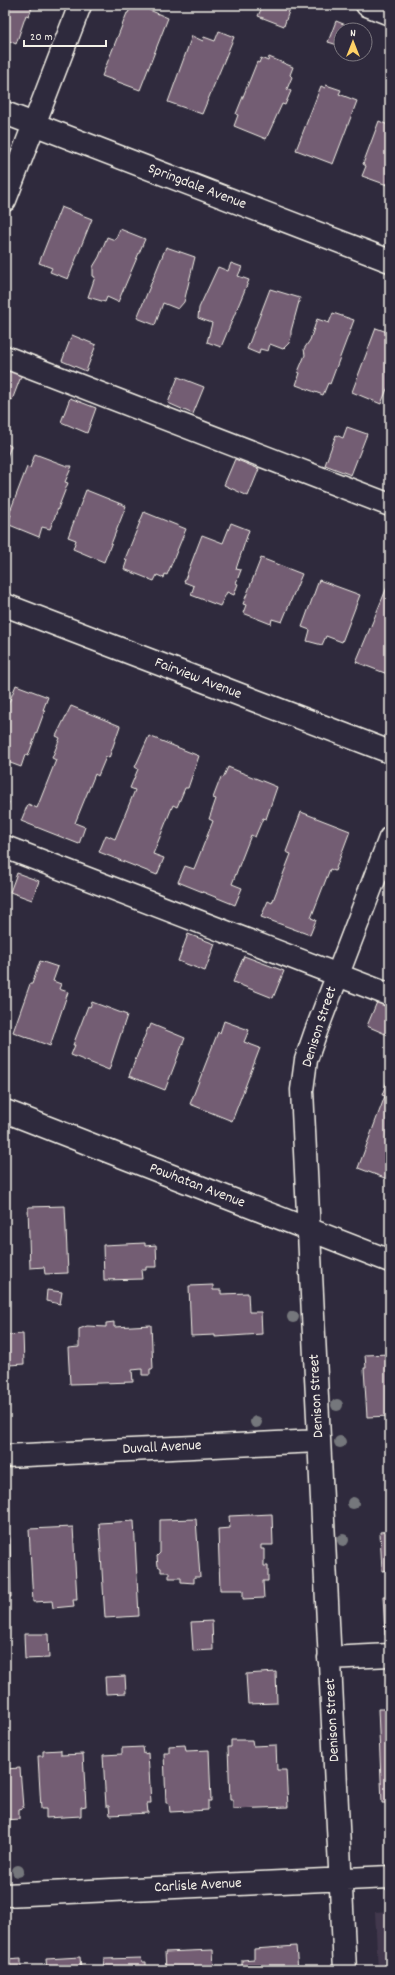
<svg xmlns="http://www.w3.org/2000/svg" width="395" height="1975" font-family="Dekko,sans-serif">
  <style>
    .built { fill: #43394d }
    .building { fill: #735d73; stroke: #f4f1e8 }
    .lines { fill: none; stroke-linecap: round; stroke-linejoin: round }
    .minor-casing { stroke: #f4f1e8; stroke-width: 25 }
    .minor { stroke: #2f2a3d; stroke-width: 22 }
    .tree { fill: #75777b }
    .labels { text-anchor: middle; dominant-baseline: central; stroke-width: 4; stroke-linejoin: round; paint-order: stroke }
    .street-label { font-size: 15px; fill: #f4f1e8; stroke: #2f2a3d }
  </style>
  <rect width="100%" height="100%" fill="#2f2a3d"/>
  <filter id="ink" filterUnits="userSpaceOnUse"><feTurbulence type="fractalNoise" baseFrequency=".025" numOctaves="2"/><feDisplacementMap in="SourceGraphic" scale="8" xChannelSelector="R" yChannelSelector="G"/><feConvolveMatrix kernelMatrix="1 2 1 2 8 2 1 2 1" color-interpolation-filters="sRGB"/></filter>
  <g filter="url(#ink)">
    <!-- built -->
    <path class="built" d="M390 1911V1970H378L375 1912Z"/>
    <!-- building -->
    <path class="building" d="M5 5H33L29 16 26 15 16 44 5 39Z
      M132 5H138L168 18 140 90 102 76 127 13H128Z
      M263 5H291L284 26 258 16Z
      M336 21 346 25 363 30H341V46L328 42Z
      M219 31 234 37 202 114 168 102 192 36 203 41 204 37 215 41Z
      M269 57 293 67 290 75 292 77 287 89 291 91 285 105 282 104 266 139 234 126 238 115 236 114 257 62 259 63 261 58 268 61Z
      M326 85 341 90 339 94 357 101 333 164 296 150 321 86 325 88Z
      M379 121 390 126V186L362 176 366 166 363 164Z
      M61 207 92 219 68 279 50 272 52 268 39 263Z
      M120 229 145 239 118 302 107 297 105 302 88 297 95 277 93 276V267L99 257 107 237 115 240Z
      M166 247 195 257 184 302 178 309 163 303 155 325 137 318Z
      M231 263 242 267 238 276 249 280 221 347 207 342 212 323 198 318 199 308 218 267 228 271Z
      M270 289 300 298 291 331V337L289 343 283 349 270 344 268 351 260 349 259 354 247 349Z
      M333 313 354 320 330 384 328 383 323 395 296 385 300 373 298 372 305 355 304 349 310 340 317 319 329 323Z
      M376 328 390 333V386L387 389 381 404 352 392Z
      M72 335 96 345 86 371 62 361Z
      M5 367 22 374 12 400 5 397Z
      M178 377 204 387 193 414 168 403Z
      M70 398 96 408 87 433 61 422Z
      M347 427 367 434 351 475 325 465 336 435 343 438Z
      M5 443 11 446 5 462Z
      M35 454 67 466H72L65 482 68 483 50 529 42 527 39 537 7 524 11 515 9 514 27 467 30 468Z
      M235 459 259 469 248 496 224 485Z
      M86 490 126 506 104 562 73 549 76 540 68 537Z
      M144 512 186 529 167 575 165 574 164 578 157 575 154 581 124 569 127 560 125 559Z
      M231 523 249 530 236 569 241 570 236 583 238 584 234 595 227 592 220 606 191 595 194 586 184 582 202 535 223 543Z
      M261 558 302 574 282 622 272 619 271 624 243 613 246 605 243 604Z
      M319 580 360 595 342 642 326 636 322 645 307 641 310 630 302 627Z
      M390 580V675L356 662Z
      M16 685 48 697 43 710H45L28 756 25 755 21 767 5 761 8 748 5 747V712Z
      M71 706 120 726 109 758 106 757 98 776 95 774 75 823 85 827 79 844 21 821 28 804 37 808 56 760 52 758 60 738 56 736Z
      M149 736 199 756 188 788H185L177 807 173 805 153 854 164 858 157 875 99 852 106 835 115 839 135 790 130 788 138 769 135 767Z
      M228 767 277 787 266 819 263 818 255 837 251 835 232 884 242 888 235 905 178 882 185 866 194 869 213 821 209 819 216 799 213 798 221 777 223 778Z
      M5 800 9 802 5 813Z
      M301 812 350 831 335 871 330 869 311 918 316 920 310 935 261 917 268 901 272 903 291 854 286 852Z
      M17 873 39 881 32 900 10 892Z
      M188 934 215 944 205 971 178 961Z
      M244 956 284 971 273 998 233 982Z
      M40 961 58 967 53 981 61 984 59 989 68 992 50 1046 13 1032 30 984H32Z
      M5 968 10 970 5 984Z
      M92 1002 127 1015 109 1070 71 1055 75 1045H73L88 1006 90 1007Z
      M377 1002 390 1008V1036L367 1026Z
      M224 1021 249 1030 244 1042 260 1048 232 1121 190 1104 218 1032 220 1033Z
      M151 1024 185 1038 165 1090 129 1076 148 1028 149 1029Z
      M388 1079 390 1080V1180L358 1168 385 1096 382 1095Z
      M65 1206 68 1273 45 1274 44 1267 30 1268 28 1207Z
      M145 1243V1246L156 1245 157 1267H146V1270H141L142 1279 104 1280 103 1245Z
      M213 1285V1290H221V1294L248 1293 249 1312H261L262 1334 215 1337V1335L191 1336 189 1286Z
      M47 1290 62 1292 60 1304 46 1301Z
      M114 1322V1327L151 1325 153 1369H150V1375H142V1369L132 1370 133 1382 70 1384 68 1348 79 1347V1329L87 1326 106 1327V1323Z
      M23 1334 24 1364 9 1365 10 1387H5V1335Z
      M390 1354V1416L367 1417 364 1368H366L365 1355Z
      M272 1514 273 1545H261V1549H264V1566H268V1581H263L264 1598 243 1599V1590H220L218 1529 230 1528 229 1516Z
      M196 1519 200 1577H194V1583L181 1582V1578H169V1572H161V1568L158 1566 157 1556 160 1553V1520Z
      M134 1521 139 1616 105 1618 99 1523Z
      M73 1527 77 1600H73L74 1606 53 1608 52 1601 33 1602 29 1529Z
      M5 1528H8L10 1539 11 1597H5Z
      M390 1531V1570L382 1571 380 1532Z
      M383 1596H390V1635H385Z
      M212 1621 213 1650 193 1651 191 1622Z
      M24 1634H48L49 1658 25 1659Z
      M276 1672 277 1703 248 1704 246 1674Z
      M125 1676 126 1693 106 1694 105 1677Z
      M378 1709H390V1803H382Z
      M231 1740H252L253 1746 276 1745 277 1770H286L288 1807 233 1809V1800H230L228 1747H231Z
      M185 1745 186 1751 209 1750 211 1801H208V1810L170 1812 169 1803H166L164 1753H169V1746Z
      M143 1747 144 1754 148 1753 151 1803H147L148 1813 110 1815 109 1806H106L103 1755 122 1754V1748Z
      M61 1750V1755L83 1754 86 1806 81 1807V1816L46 1818V1809H41L38 1756H43V1751Z
      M20 1768 23 1808 19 1809V1819L5 1820V1769Z
      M296 1946 298 1970H242V1960L254 1959V1949Z
      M213 1950 214 1970H166L165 1952Z
      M80 1957 81 1969 83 1970H47L46 1959Z
      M141 1958 142 1962H146V1970H103L104 1959Z
      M21 1959V1970H5V1960Z"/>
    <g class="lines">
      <!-- minor casing -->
      <g class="minor-casing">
        <path id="minor" d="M367 5 390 14
          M5 113 390 261
          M5 200 80 5
          M5 357 390 505
          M5 605 390 752
          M5 847 390 995
          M5 1111 390 1261
          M5 1456 319 1441
          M329 1658 390 1655
          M5 1895 390 1877
          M345 1970 302 1090 306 1060 315 1034 390 838"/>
      </g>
      <!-- minor -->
      <use href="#minor" class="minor"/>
    </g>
    <!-- trees -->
    <g class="tree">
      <circle cx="293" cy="1317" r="6"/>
      <circle cx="337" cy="1405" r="6"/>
      <circle cx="256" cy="1422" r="6"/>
      <circle cx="340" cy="1442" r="6"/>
      <circle cx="353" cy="1503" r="6"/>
      <circle cx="343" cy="1540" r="6"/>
      <circle cx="18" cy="1871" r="6"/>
    </g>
  </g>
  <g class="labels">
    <!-- street labels -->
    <g class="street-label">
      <text transform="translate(197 187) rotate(21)">Springdale Avenue</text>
      <text transform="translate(198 679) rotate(21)">Fairview Avenue</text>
      <text transform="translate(320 1027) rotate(-72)">Denison Street</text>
      <text transform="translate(197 1186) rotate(21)">Powhatan Avenue</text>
      <text transform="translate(317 1396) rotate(-93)">Denison Street</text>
      <text transform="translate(162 1448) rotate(-3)">Duvall Avenue</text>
      <text transform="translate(333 1720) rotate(-93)">Denison Street</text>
      <text transform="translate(198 1886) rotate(-3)">Carlisle Avenue</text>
    </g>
  </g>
  <!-- margin -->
  <rect width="395" height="1975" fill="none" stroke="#2f2a3d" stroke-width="20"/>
  <rect x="10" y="10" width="375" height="1955" fill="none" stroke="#f4f1e8" stroke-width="1.5" filter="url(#ink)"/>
  <!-- north arrow -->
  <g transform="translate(353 42)"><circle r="19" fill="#2f2a3d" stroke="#7e7a81"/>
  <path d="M0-3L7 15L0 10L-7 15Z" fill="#ffd166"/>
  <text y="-6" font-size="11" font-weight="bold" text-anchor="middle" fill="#f4f1e8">N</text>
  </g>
  <!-- scale -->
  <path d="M24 40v6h82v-6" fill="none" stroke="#f4f1e8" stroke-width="2"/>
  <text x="30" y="40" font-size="12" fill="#f4f1e8" stroke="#2f2a3d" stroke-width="3" paint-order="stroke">20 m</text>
</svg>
